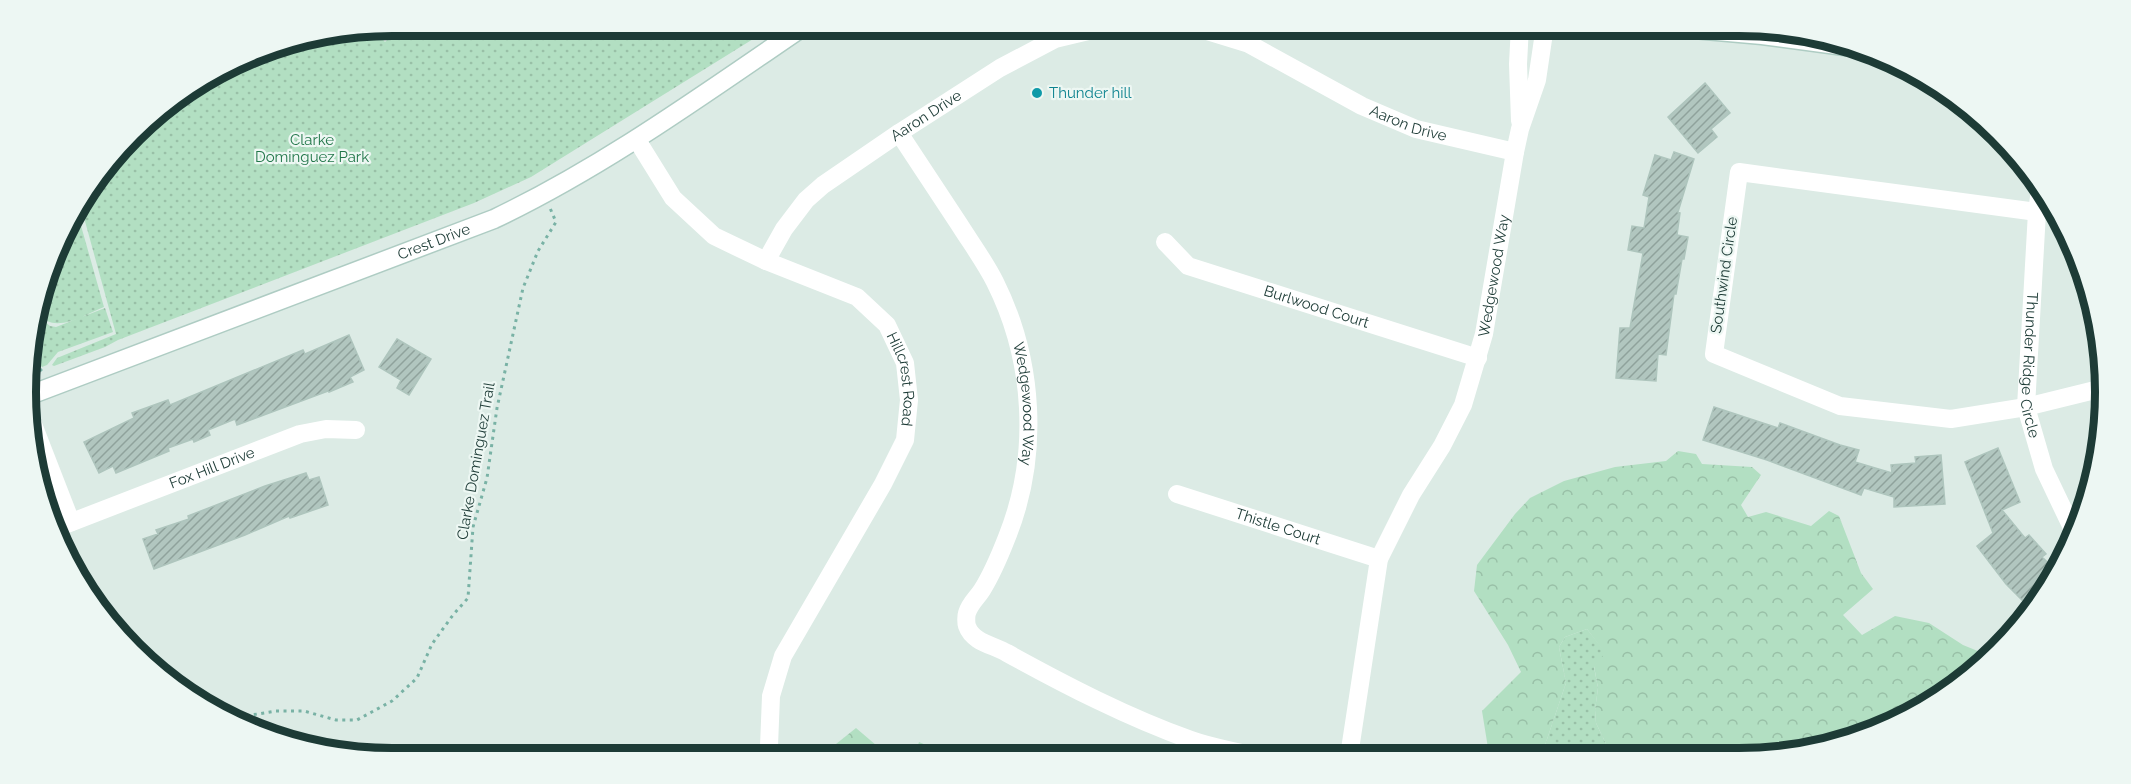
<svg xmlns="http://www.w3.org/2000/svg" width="2131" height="784" font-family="Raleway,sans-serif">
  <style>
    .grass { fill: url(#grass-dots) }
    .forest { fill: url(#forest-crowns) }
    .building { fill: url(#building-hatch); stroke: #aec5bd; stroke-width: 1.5 }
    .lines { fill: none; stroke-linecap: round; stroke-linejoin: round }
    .secondary-casing { stroke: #aeccc3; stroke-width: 21 }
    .path { stroke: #79b2a5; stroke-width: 3; stroke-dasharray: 3 4.5; stroke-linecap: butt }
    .street { stroke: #fff; stroke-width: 18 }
    .secondary { stroke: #fff; stroke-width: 18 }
    .culture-dot { fill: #0f9aa8; stroke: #edf7f3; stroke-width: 2 }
    .labels { text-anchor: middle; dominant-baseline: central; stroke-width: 4.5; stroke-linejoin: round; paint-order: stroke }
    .culture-label { font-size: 15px; fill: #0d838f; stroke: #edf7f3; text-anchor: start }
    .street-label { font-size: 15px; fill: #1d3b36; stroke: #edf7f3 }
    .park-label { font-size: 15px; fill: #22774a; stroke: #edf7f3 }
    .rim { fill: none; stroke: #1d3b36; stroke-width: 8 }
  </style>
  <defs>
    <pattern id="grass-dots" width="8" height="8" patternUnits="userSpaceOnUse" patternTransform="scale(1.5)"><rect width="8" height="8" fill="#b2dfc2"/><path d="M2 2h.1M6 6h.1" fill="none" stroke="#99c0a7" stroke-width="1.8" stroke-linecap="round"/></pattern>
    <pattern id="forest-crowns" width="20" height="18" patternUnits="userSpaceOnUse" patternTransform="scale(1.5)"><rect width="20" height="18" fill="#b2dfc2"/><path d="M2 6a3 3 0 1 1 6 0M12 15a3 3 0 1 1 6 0" fill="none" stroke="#99c0a7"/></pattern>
    <pattern id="building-hatch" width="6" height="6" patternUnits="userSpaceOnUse" patternTransform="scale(1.5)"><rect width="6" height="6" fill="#b1c6bf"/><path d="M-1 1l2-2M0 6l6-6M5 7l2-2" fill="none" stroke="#8fa29c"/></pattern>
  </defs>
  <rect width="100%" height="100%" fill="#dcebe5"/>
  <!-- grass -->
  <path class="grass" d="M401 26H774L531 177 474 203 118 340 105 347 54 366 52 365 57 358 116 334 80 203 151 116 274 45 373 29 385 42Z
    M76 208 104 307C86 314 53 336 39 313Z
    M105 308 113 332 58 352 47 365 42 367 29 356V344L38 316 50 326 56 327Z
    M1587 629 1606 653 1594 667 1598 688 1595 710 1596 723 1609 750V756H1581L1575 747 1563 756H1534L1544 748 1566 683 1559 647 1565 637Z"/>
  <!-- forest -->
  <path class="forest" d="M1678 451 1696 454 1702 464 1752 467 1761 475 1741 505 1748 517 1766 512 1811 526 1829 511 1839 516 1861 573 1873 589 1843 615 1862 635 1895 616 1929 623 1963 645 1990 656 1981 667 1901 721 1787 755 1609 756V750L1596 723 1595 710 1598 688 1594 666 1605 653 1587 629 1565 637 1559 647 1566 683 1544 748 1534 756H1493L1488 748 1482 711 1521 672 1508 645 1474 591 1477 565 1515 514 1530 498 1564 481 1615 467 1666 461Z
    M856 728 890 757H834L836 744Z
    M919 742 954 757H914Z"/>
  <!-- building -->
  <path class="building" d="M1705 83 1730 113 1711 129 1717 137 1698 153 1668 117Z
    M1674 152 1694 159 1678 212 1680 213 1677 235 1688 237 1684 259H1682L1676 294H1674L1666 355 1658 354 1656 381 1616 378 1620 328H1630L1643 253 1628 250 1632 226 1644 228 1649 197 1643 195 1655 155 1671 160Z
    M349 335 364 370 350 377 353 382 329 392 328 391 237 425 235 419 208 430 210 435 194 442 193 439 168 448 169 451 116 473 113 466 99 473 84 442 134 418 132 413 168 400 170 405 303 350 305 354Z
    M397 339 431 359 409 395 397 388 401 380 379 367Z
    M1714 407 1778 428 1780 423 1840 445 1859 450 1855 462 1892 473 1891 465 1916 463 1915 457 1941 455 1945 504 1894 507V497L1864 488 1861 495 1767 460 1703 440Z
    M1998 448 2020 502 2002 510 2025 538 2029 535 2046 554 2042 557 2058 572 2030 608 2006 584 1977 546 1993 533 1965 462Z
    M306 473 309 480 319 477 328 505 290 518 289 516 245 535 154 569 143 539 158 534 156 530 189 519 188 516 265 486Z"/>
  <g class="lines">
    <!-- secondary casing -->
    <g class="secondary-casing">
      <g id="secondary">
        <path d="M1660 26 1762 35 1852 47"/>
        <path id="s10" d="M30 395 494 219C605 166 704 94 804 26"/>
      </g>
    </g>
    <!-- path -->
    <path class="path" d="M29 359 41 370 38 371
      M239 717 276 711H304L336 720H357L392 701 417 678 432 644 453 615 468 598 473 527 487 478 497 408 523 288 538 251 556 222 550 208"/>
    <!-- street -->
    <g class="street">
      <path id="s1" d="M1175 26 1197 28 1249 44 1362 106 1416 129 1515 152"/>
      <path d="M1520 121 1518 64 1520 26"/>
      <path id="s2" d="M899 133C919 163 939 194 959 224 971 243 985 262 995 282 1034 360 1040 455 1007 537 1000 555 992 574 982 590 977 598 970 603 967 613 966 616 966 623 967 626 973 643 994 645 1007 653 1067 686 1127 717 1191 740 1213 748 1236 751 1257 757"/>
      <path id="s3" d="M637 140 673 198 714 236 766 261 857 297 887 325 905 363 909 400 905 440 883 484 783 656 771 696 769 746 771 758"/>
      <path id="s4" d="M2040 190 2037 212 2026 407 2044 469 2074 532"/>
      <path d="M2037 212 1739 172 1714 354 1840 406 1951 419 2026 407 2099 389"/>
      <path id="s5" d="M1165 242 1188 266 1478 358"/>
      <path id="s6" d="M766 261 784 229 806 200 823 185 899 133 1000 68 1055 39 1101 28 1124 26"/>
      <path d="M31 419 71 522"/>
      <path d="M33 463 38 477"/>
      <path id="s7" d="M1177 494 1379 559"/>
      <path id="s8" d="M59 527 300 434 326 429 356 430"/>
      <path id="s9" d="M1349 756 1379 559 1411 495 1442 446 1463 405 1484 334 1515 152 1520 129 1537 80 1545 26"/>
    </g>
    <!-- secondary -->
    <use href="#secondary" class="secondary"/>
  </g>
  <!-- markers -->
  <circle class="culture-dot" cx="1037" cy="93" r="6"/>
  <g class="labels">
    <!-- culture labels -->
    <g class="culture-label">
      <text x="1049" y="93">Thunder hill</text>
    </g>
    <!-- street labels -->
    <g class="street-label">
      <text stroke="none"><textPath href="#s6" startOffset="220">Aaron Drive</textPath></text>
      <text stroke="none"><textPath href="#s1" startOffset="255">Aaron Drive</textPath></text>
      <text stroke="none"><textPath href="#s10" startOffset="432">Crest Drive</textPath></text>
      <text stroke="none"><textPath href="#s9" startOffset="508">Wedgewood Way</textPath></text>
      <text transform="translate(1724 275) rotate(-82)">Southwind Circle</text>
      <text stroke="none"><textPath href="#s5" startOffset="168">Burlwood Court</textPath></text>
      <text stroke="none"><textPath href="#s4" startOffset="176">Thunder Ridge Circle</textPath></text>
      <text stroke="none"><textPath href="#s3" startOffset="378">Hillcrest Road</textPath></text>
      <text stroke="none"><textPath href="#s2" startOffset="304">Wedgewood Way</textPath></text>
      <text transform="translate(476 461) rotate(-80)">Clarke Dominguez Trail</text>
      <text stroke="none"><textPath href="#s8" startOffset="164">Fox Hill Drive</textPath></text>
      <text stroke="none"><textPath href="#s7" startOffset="106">Thistle Court</textPath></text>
    </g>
    <!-- park labels -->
    <g class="park-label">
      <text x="312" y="140">Clarke<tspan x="312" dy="17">Dominguez Park</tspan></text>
    </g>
  </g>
  <!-- crop -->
  <path d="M0 0H2131V784H0ZM392 36H1739A356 356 0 0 1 2095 392V392A356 356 0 0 1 1739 748H392A356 356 0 0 1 36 392V392A356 356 0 0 1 392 36Z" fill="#edf7f3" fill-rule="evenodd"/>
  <path class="rim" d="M392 36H1739A356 356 0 0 1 2095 392V392A356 356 0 0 1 1739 748H392A356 356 0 0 1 36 392V392A356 356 0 0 1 392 36Z"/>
</svg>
